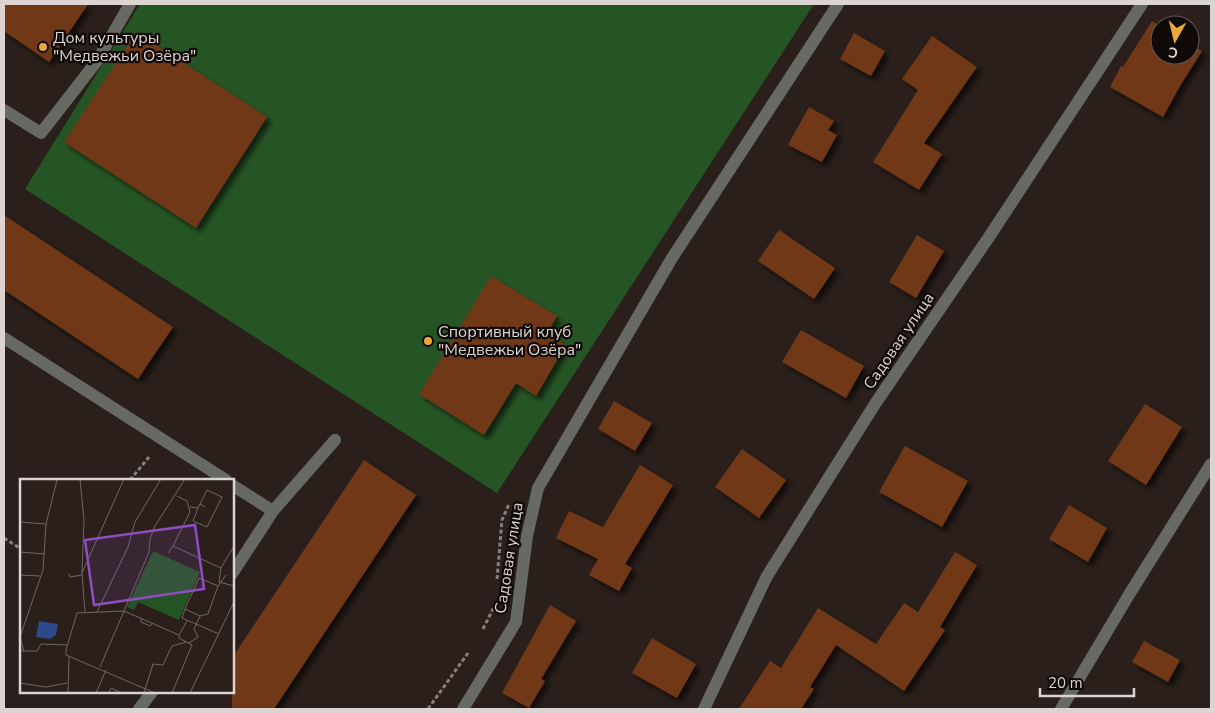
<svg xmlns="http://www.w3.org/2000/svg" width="1215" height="713" font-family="'Nunito Sans',sans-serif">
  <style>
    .green { fill: #265525 }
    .building { fill: #703815; filter: url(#shadow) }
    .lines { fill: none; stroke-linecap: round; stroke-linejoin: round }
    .path { stroke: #897f7b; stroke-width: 3; stroke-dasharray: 4 2.5; stroke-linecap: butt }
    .minor { stroke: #676963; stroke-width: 12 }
    .poi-dot { fill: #eca93b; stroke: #0f0a08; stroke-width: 2 }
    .labels { text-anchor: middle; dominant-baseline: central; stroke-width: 4.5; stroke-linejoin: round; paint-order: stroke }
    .poi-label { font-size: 16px; fill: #dcd4d0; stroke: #0f0a08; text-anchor: start }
    .street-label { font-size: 16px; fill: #dcd4d0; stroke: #0f0a08 }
    .inset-road { fill: none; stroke: #716763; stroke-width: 1 }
    .view { fill: #8e4ec2; fill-opacity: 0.15; stroke: #8e4ec2; stroke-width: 2.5 }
    .inset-edge { fill: none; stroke: #dcd4d0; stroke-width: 2.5 }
  </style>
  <defs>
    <filter id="shadow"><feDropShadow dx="4.5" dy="4.5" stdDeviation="2.5" flood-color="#0009"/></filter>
  </defs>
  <rect width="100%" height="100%" fill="#2a1f1a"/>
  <!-- green -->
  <path class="green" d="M140 4H814L497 493 25 189Z"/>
  <!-- building -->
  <path class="building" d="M4 4H88L49 62 4 31Z
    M1152 21 1160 26V55H1190V44L1202 51 1180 86 1163 117 1110 87 1121 66 1123 67Z
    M136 32 267 117 196 228 64 142Z
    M854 33 885 51 871 76 840 59Z
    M932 36 977 67 924 143 942 154 919 190 873 162 918 90 902 79Z
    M809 107 834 121 828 130 837 135 822 162 788 145Z
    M4 215 173 327 138 379 4 290Z
    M779 230 835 268 814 299 758 261Z
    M917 235 944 251 916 298 889 282Z
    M491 276 557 316 547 333 566 345 536 396 516 383 484 435 419 394Z
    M801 330 864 366 846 398 782 362Z
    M614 401 652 423 635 451 598 429Z
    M1145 404 1182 427 1146 485 1108 461Z
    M905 446 968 481 942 527 879 492Z
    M742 449 786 480 759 518 715 487Z
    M364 460 416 495 274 709H232V658Z
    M640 465 673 485 625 564 632 568 619 591 589 575 598 559 556 538 569 511 603 527Z
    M1069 505 1107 528 1088 562 1049 539Z
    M955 552 977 565 940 627 945 630 904 691 836 645 810 687 814 689 801 709H739L770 661 781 668 818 608 876 644 904 603 918 612Z
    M550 605 576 621 541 679 545 681 529 708 502 693Z
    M652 638 696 664 677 698 632 673Z
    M1144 641 1180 660 1168 682 1132 662Z"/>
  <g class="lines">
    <!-- path -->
    <path class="path" d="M130 480 149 457
      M4 538 21 549
      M497 579 502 520 509 504
      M483 629 494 607
      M428 709 468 653"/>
    <!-- minor -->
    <path class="minor" d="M4 110 41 133 97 61 130 4
      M4 338 226 480
      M232 485 273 511 335 440
      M232 574 273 511
      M139 709 152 692
      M463 709 516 622 527 536 538 488 672 258 838 4
      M704 709 767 576 875 404 989 237 1142 4
      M1061 709 1130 593 1211 464"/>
  </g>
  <!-- markers -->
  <g class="poi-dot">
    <circle cx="43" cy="47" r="5"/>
    <circle cx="428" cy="341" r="5"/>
  </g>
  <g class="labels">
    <!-- poi labels -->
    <g class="poi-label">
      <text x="53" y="38">Дом культуры<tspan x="53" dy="18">"Медвежьи Озёра"</tspan></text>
      <text x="438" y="332">Спортивный клуб<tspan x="438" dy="18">"Медвежьи Озёра"</tspan></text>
    </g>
    <!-- street labels -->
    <g class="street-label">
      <text transform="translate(899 341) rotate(-56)">Садовая улица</text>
      <text transform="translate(509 558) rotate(-81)">Садовая улица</text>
    </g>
  </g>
  <!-- overview -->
  <g transform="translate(20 479)">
    <rect width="214" height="214" fill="#2a1f1a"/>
    <path d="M133 72 180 93 159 141 118 123 114 131 107 128Z" fill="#265525"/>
    <path d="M19 142 38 145 36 156 30 160 16 158Z" fill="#2d488b"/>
    <path class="inset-road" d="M7 0H43M60 0 64 41 62 94M170 28 178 29 180 25 185 28M178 29 173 42 187 48 202 18 187 11 180 25M0 43 26 45M153 67 170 33 167 22 157 17M0 73 25 75M148 74 153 67 201 89 214 67M201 89 199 103 214 107M49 95 50 98 62 96M0 96 20 97M198 107 188 135 180 137 165 130 179 99 198 107 206 96M165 130 162 139 199 155M65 133 62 94 104 0M77 133 108 68 115 43 141 0M121 140V143L130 147 133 144M169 164 178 158 174 150 180 137M0 172H17L21 165 47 166M4 172 0 158 23 91 26 45 37 1M80 188 104 132 159 156 167 142M0 204 26 208 47 204M48 214 49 177M76 214 86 191M89 214 91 209 102 214M124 214 133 185 143 186 152 167 166 163M135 214 46 176V171L57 134 104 132 129 73 130 60 135 47 165 0M152 214 172 166 159 159V156M170 214 214 123"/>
    <path class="view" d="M175 46 184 110 74 126 65 61Z"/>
    <rect width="214" height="214" class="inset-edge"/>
  </g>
  <!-- border -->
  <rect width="1215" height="713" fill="none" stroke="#dcd4d0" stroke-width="10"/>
  <!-- north arrow -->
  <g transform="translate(1175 40) rotate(188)"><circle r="24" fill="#0f0a08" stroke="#615b58"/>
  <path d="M0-4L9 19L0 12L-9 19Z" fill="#eca93b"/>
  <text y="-8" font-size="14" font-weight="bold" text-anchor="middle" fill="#dcd4d0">С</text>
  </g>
  <!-- scale -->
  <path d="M1040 688v8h94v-8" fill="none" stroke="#dcd4d0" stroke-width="2.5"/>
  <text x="1048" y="688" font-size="15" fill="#dcd4d0" stroke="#0f0a08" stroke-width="4" paint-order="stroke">20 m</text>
</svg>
